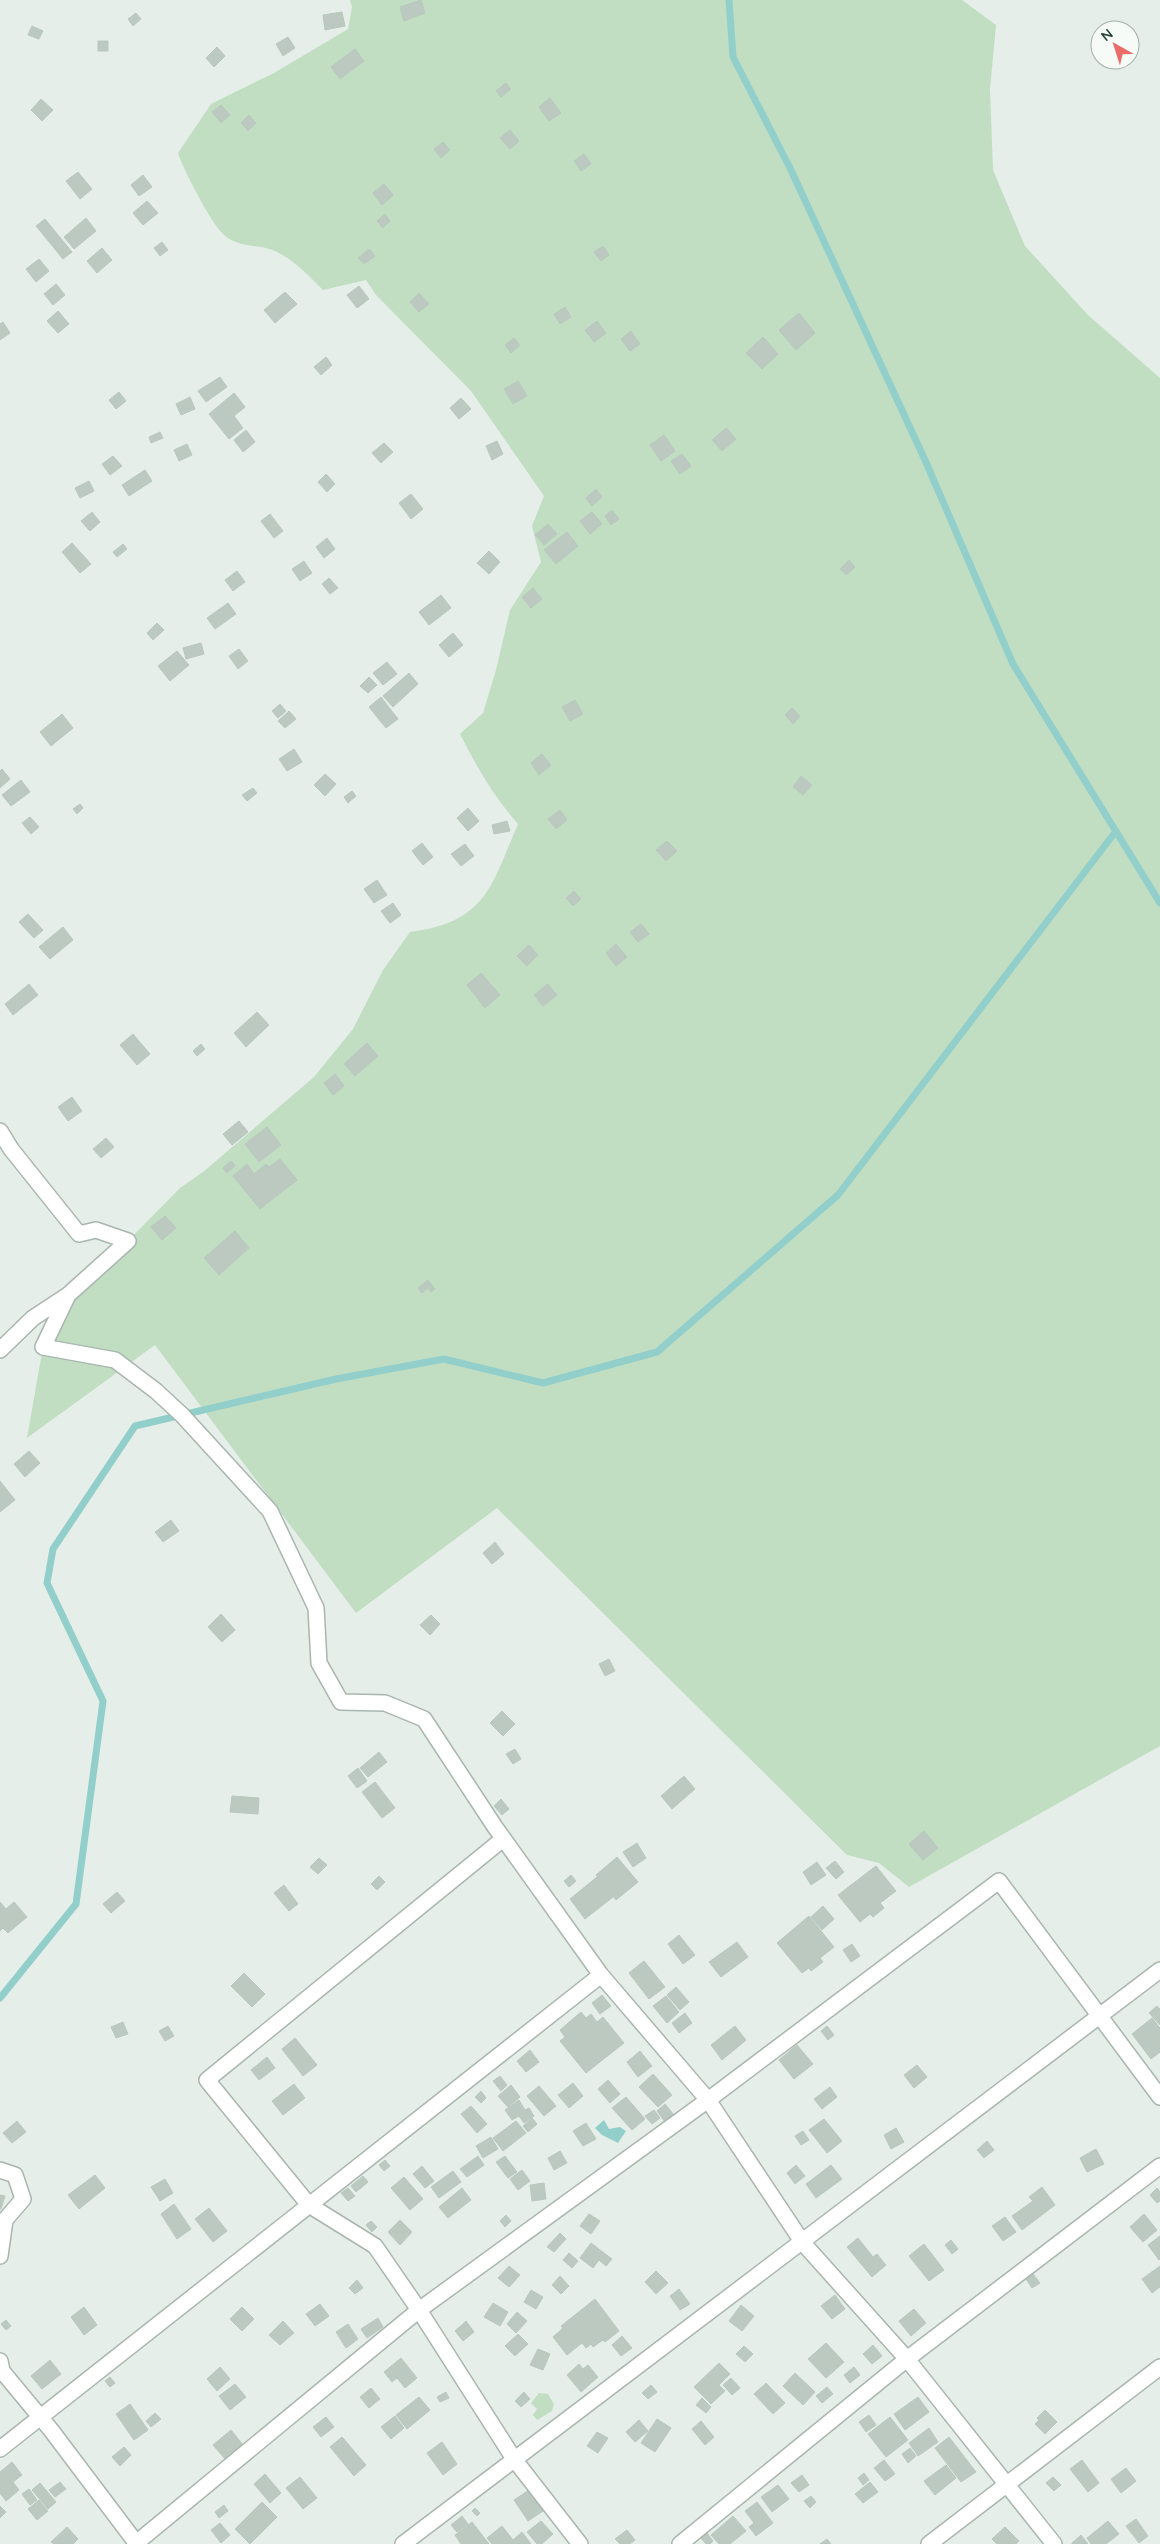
<svg xmlns="http://www.w3.org/2000/svg" width="1160" height="2544" font-family="Quicksand,sans-serif">
  <style>
    .green { fill: #c1dec3 }
    .water { fill: #92cfcb }
    .lines { fill: none; stroke-linecap: round; stroke-linejoin: round }
    .stream { stroke: #92cfcb; stroke-width: 7 }
    .building { fill: #bcc9c1; stroke: #b9c8be }
    .street-casing { stroke: #a9b6af; stroke-width: 18 }
    .street { stroke: #fff; stroke-width: 15 }
  </style>
  <rect width="100%" height="100%" fill="#e6eee9"/>
  <!-- green -->
  <path class="green" d="M350 0H962L996 25 990 89 993 170 1025 246 1088 315 1160 378V1746L909 1887 879 1863 847 1855 497 1508 356 1613 155 1345 27 1438 43 1347 68 1295 128 1241 180 1188 203 1172 314 1077 353 1029 383 970 410 932C487 922 491 886 518 824 494 797 476 766 460 734L483 713 496 670 510 610 541 562 532 526 544 496 471 391 376 295 366 280 323 290C308 275 294 260 275 251 258 244 236 248 222 233 210 221 183 169 178 153L211 104 274 73 348 29 352 7Z
    M539 2393 548 2394 554 2404 552 2411 537 2420 533 2415 537 2409 531 2403Z"/>
  <!-- water -->
  <path class="water" d="M604 2120 609 2129 620 2127 626 2131 618 2143 602 2135 595 2128Z"/>
  <g class="lines">
    <!-- stream -->
    <path class="stream" d="M729 0 733 57 790 168 925 460 1013 664 1160 903
      M0 1998 76 1904 103 1701 47 1583 53 1549 135 1426 336 1379 444 1359 543 1383 657 1352 838 1195 1116 831"/>
  </g>
  <!-- building -->
  <path class="building" d="M421 0 425 13 404 21 400 7Z
    M342 12 345 26 325 30 323 15Z
    M136 13 141 19 133 26 128 19Z
    M32 26 43 31 39 39 28 35Z
    M288 37 295 48 283 56 276 44Z
    M98 41H108V51H98Z
    M217 47 225 56 214 67 206 58Z
    M355 49 364 61 340 79 331 67Z
    M506 83 511 89 501 97 496 91Z
    M550 98 561 113 549 121 539 107Z
    M41 99 53 110 42 121 31 110Z
    M221 105 230 115 221 123 212 112Z
    M249 115 256 123 248 131 241 123Z
    M510 130 519 141 510 149 500 138Z
    M443 142 450 150 441 158 434 149Z
    M584 154 591 164 581 171 574 161Z
    M78 172 92 189 80 199 66 181Z
    M143 175 152 187 139 196 131 185Z
    M384 184 393 195 382 205 373 193Z
    M147 201 158 213 143 225 133 213Z
    M385 214 390 221 383 228 377 221Z
    M86 218 96 231 74 249 64 237Z
    M45 219 72 252 63 259 36 226Z
    M162 242 168 250 160 256 154 248Z
    M603 246 609 255 601 261 594 252Z
    M102 248 112 260 97 273 87 261Z
    M369 249 375 256 364 264 358 258Z
    M39 259 49 271 36 282 26 269Z
    M56 284 65 295 53 305 44 294Z
    M359 286 369 299 357 308 347 295Z
    M285 292 297 304 275 323 264 310Z
    M419 293 429 304 419 312 410 302Z
    M565 307 571 317 560 324 554 314Z
    M58 311 69 324 58 333 47 321Z
    M799 313 815 333 796 350 779 330Z
    M597 321 606 333 594 342 585 330Z
    M3 322 10 333 0 340V324Z
    M631 331 640 344 630 351 621 339Z
    M763 337 778 354 762 369 746 353Z
    M514 338 520 345 511 353 505 345Z
    M326 357 332 365 321 375 314 367Z
    M220 377 227 387 206 402 198 391Z
    M518 381 527 396 513 404 504 389Z
    M119 392 126 401 116 409 109 400Z
    M234 393 245 407 234 416 243 428 229 439 209 414Z
    M190 397 195 409 181 415 176 404Z
    M461 398 471 409 459 419 450 408Z
    M726 428 736 439 722 451 712 440Z
    M246 430 255 442 243 452 234 440Z
    M160 432 163 438 151 443 149 437Z
    M664 435 675 451 661 461 650 445Z
    M497 441 503 454 492 460 486 446Z
    M384 443 393 452 381 463 372 453Z
    M187 444 192 455 179 461 174 450Z
    M682 454 691 466 680 474 671 461Z
    M113 456 122 466 110 475 102 464Z
    M145 470 152 481 129 496 122 485Z
    M326 474 335 484 327 492 318 482Z
    M89 481 94 491 80 498 75 488Z
    M596 489 602 497 592 506 586 498Z
    M411 494 423 509 411 519 399 503Z
    M612 510 619 519 611 525 605 516Z
    M92 512 100 522 90 531 81 521Z
    M592 512 602 524 590 534 580 521Z
    M270 514 283 531 274 538 261 521Z
    M548 524 557 534 544 545 535 535Z
    M567 532 578 546 556 564 544 550Z
    M327 538 335 549 324 558 316 547Z
    M72 543 91 564 80 573 62 552Z
    M123 544 127 549 117 557 113 552Z
    M489 551 500 562 489 574 477 563Z
    M849 560 855 567 846 575 840 569Z
    M304 561 312 573 300 581 292 569Z
    M237 571 245 582 233 591 225 580Z
    M329 578 338 588 330 594 322 584Z
    M533 588 542 599 531 608 522 597Z
    M441 595 451 608 429 625 419 612Z
    M228 603 236 614 215 629 207 618Z
    M157 623 164 630 153 640 147 633Z
    M453 633 463 645 449 657 439 645Z
    M201 643 204 654 186 659 183 648Z
    M239 649 248 661 238 669 229 656Z
    M177 651 189 665 170 681 158 666Z
    M387 662 397 674 383 685 373 673Z
    M409 673 418 684 393 707 383 696Z
    M369 677 377 685 368 693 360 686Z
    M381 697 398 719 386 728 369 707Z
    M575 700 583 714 570 721 562 707Z
    M280 704 286 711 278 718 272 711Z
    M792 708 800 716 793 724 785 715Z
    M289 711 296 719 285 728 278 721Z
    M62 714 73 728 51 746 40 732Z
    M294 749 302 762 287 771 279 759Z
    M542 754 551 765 539 775 531 763Z
    M2 769 10 779 0 788V771Z
    M325 774 336 784 325 796 314 785Z
    M801 776 812 785 803 795 793 787Z
    M21 780 30 792 11 806 2 795Z
    M253 788 257 793 247 801 242 795Z
    M352 791 356 796 348 803 344 797Z
    M80 804 83 808 77 814 73 809Z
    M468 808 479 821 468 831 457 818Z
    M560 810 567 820 556 829 548 819Z
    M30 817 39 827 31 834 22 823Z
    M507 821 510 831 494 834 492 825Z
    M667 841 677 851 666 861 656 850Z
    M422 843 433 857 423 865 412 851Z
    M465 844 474 856 461 866 451 854Z
    M377 880 387 895 374 903 364 889Z
    M574 891 581 899 573 906 566 898Z
    M393 903 401 915 390 923 381 911Z
    M28 914 43 930 34 938 19 922Z
    M641 924 649 934 638 942 630 932Z
    M63 927 73 940 50 959 39 947Z
    M616 944 627 957 616 966 606 953Z
    M529 945 538 955 527 966 517 956Z
    M481 973 500 995 485 1008 467 985Z
    M29 984 38 995 13 1015 5 1004Z
    M548 984 557 995 543 1006 534 995Z
    M257 1012 269 1025 246 1047 234 1033Z
    M133 1034 150 1054 137 1065 120 1045Z
    M367 1043 378 1056 355 1076 344 1064Z
    M201 1044 205 1049 197 1056 193 1051Z
    M335 1074 344 1086 333 1095 324 1083Z
    M72 1097 82 1111 68 1121 58 1107Z
    M239 1121 248 1132 232 1145 223 1134Z
    M267 1127 281 1145 259 1162 245 1144Z
    M106 1138 114 1147 101 1158 93 1149Z
    M280 1159 297 1180 260 1209 233 1176 247 1164 254 1174 266 1164 269 1167Z
    M231 1161 235 1166 227 1173 223 1168Z
    M165 1216 176 1228 162 1240 151 1227Z
    M235 1231 249 1248 219 1275 204 1258Z
    M428 1280 435 1289 431 1292 428 1288 422 1293 418 1288Z
    M29 1451 40 1463 25 1477 14 1464Z
    M0 1481 15 1500 0 1512Z
    M171 1520 179 1531 163 1542 155 1532Z
    M495 1542 504 1554 492 1564 483 1553Z
    M221 1614 235 1630 222 1642 208 1627Z
    M431 1615 440 1624 430 1635 420 1625Z
    M609 1659 615 1671 605 1676 599 1664Z
    M502 1711 515 1724 503 1736 490 1723Z
    M515 1749 521 1759 513 1764 506 1754Z
    M379 1752 387 1762 368 1777 360 1768Z
    M358 1768 367 1781 357 1788 348 1776Z
    M684 1776 695 1789 672 1809 661 1796Z
    M375 1782 395 1808 382 1818 362 1792Z
    M232 1796 259 1798 258 1814 230 1812Z
    M501 1799 509 1809 502 1815 494 1806Z
    M924 1831 938 1848 923 1860 909 1844Z
    M637 1843 646 1858 633 1867 623 1852Z
    M617 1857 638 1882 616 1900 596 1875Z
    M319 1858 327 1865 318 1874 310 1867Z
    M835 1861 844 1872 836 1879 826 1868Z
    M817 1862 826 1875 811 1885 803 1872Z
    M876 1866 896 1891 880 1903 884 1908 873 1917 870 1914 860 1922 838 1895Z
    M571 1875 576 1881 569 1887 564 1881Z
    M379 1876 385 1882 377 1890 371 1884Z
    M597 1877 613 1897 585 1919 570 1899Z
    M284 1885 298 1904 289 1911 274 1893Z
    M117 1892 125 1901 111 1913 103 1904Z
    M0 1902 6 1909 14 1902 27 1917 8 1933 3 1928 0 1931Z
    M823 1906 834 1919 822 1930 811 1917Z
    M809 1916 834 1947 820 1958 823 1962 811 1971 809 1968 802 1973 777 1943Z
    M679 1935 695 1955 683 1964 668 1944Z
    M737 1942 748 1957 721 1977 709 1962Z
    M852 1944 860 1956 851 1962 843 1950Z
    M644 1961 665 1987 649 1999 629 1973Z
    M244 1973 265 1994 252 2007 231 1986Z
    M676 1987 689 2002 680 2010 667 1995Z
    M602 1995 611 2006 600 2014 592 2003Z
    M666 1996 679 2012 667 2023 653 2006Z
    M1157 2006 1160 2009V2025L1149 2013Z
    M581 2012 586 2018 591 2014 597 2022 603 2017 624 2043 586 2073 560 2041 565 2037 560 2030Z
    M685 2013 692 2023 679 2033 672 2023Z
    M1152 2018 1160 2028V2052L1151 2059 1132 2034Z
    M123 2022 128 2034 116 2038 111 2027Z
    M168 2026 174 2036 165 2041 159 2031Z
    M735 2026 746 2040 722 2060 711 2045Z
    M827 2026 834 2035 828 2040 821 2031Z
    M295 2038 317 2065 303 2076 282 2049Z
    M797 2045 813 2064 794 2079 779 2060Z
    M530 2050 539 2062 526 2072 517 2061Z
    M640 2051 652 2066 638 2077 627 2062Z
    M267 2057 275 2068 259 2080 251 2070Z
    M917 2065 927 2077 914 2088 904 2075Z
    M653 2074 672 2095 658 2107 639 2087Z
    M500 2076 507 2085 501 2091 493 2081Z
    M608 2080 620 2094 610 2103 598 2089Z
    M573 2083 583 2096 569 2108 558 2095Z
    M294 2084 305 2098 283 2115 272 2101Z
    M511 2085 520 2097 508 2107 498 2096Z
    M539 2086 556 2106 544 2116 527 2096Z
    M830 2087 837 2097 822 2109 814 2099Z
    M481 2091 486 2098 481 2103 475 2097Z
    M626 2097 645 2119 632 2130 612 2108Z
    M519 2100 525 2110 529 2108 534 2116 524 2123 519 2116 512 2120 505 2110Z
    M665 2104 674 2115 665 2122 657 2111Z
    M471 2106 487 2124 477 2133 461 2114Z
    M654 2110 660 2118 652 2124 645 2116Z
    M532 2118 537 2124 528 2132 523 2126Z
    M824 2119 842 2141 827 2153 809 2130Z
    M17 2121 26 2132 12 2143 3 2133Z
    M516 2121 526 2133 503 2151 493 2138Z
    M586 2123 596 2139 583 2146 573 2131Z
    M896 2128 904 2142 891 2149 884 2135Z
    M803 2131 809 2140 801 2145 795 2136Z
    M491 2137 498 2149 483 2158 476 2146Z
    M987 2141 994 2150 984 2158 977 2150Z
    M1096 2149 1104 2164 1087 2172 1080 2158Z
    M560 2151 567 2163 554 2170 548 2158Z
    M478 2156 484 2165 467 2177 460 2169Z
    M505 2156 517 2172 508 2178 496 2162Z
    M385 2160 390 2166 384 2171 379 2165Z
    M796 2165 805 2176 795 2184 787 2173Z
    M831 2165 842 2179 816 2198 806 2184Z
    M422 2166 434 2181 425 2188 413 2174Z
    M522 2170 530 2181 518 2190 510 2179Z
    M453 2171 461 2182 439 2198 431 2187Z
    M95 2175 105 2188 79 2209 68 2195Z
    M363 2176 368 2182 356 2192 351 2186Z
    M404 2177 423 2199 410 2210 391 2188Z
    M165 2179 173 2193 160 2201 151 2187Z
    M544 2183 546 2199 532 2201 530 2185Z
    M1042 2187 1055 2205 1022 2230 1012 2216 1033 2201 1029 2197Z
    M348 2188 355 2196 348 2201 341 2193Z
    M462 2188 471 2200 448 2218 439 2207Z
    M1157 2188 1160 2192V2201L1157 2203 1150 2195Z
    M0 2195 5 2196 1 2209H0Z
    M174 2204 191 2229 177 2239 161 2214Z
    M209 2208 227 2231 213 2242 195 2219Z
    M589 2214 600 2221 591 2234 580 2226Z
    M1144 2214 1157 2230 1143 2242 1130 2227Z
    M506 2215 511 2221 505 2227 500 2221Z
    M1005 2217 1016 2232 1003 2241 992 2226Z
    M400 2220 412 2232 400 2245 388 2232Z
    M371 2221 377 2227 372 2232 366 2225Z
    M560 2233 566 2239 554 2252 547 2247Z
    M1160 2236V2259L1159 2260 1148 2245Z
    M858 2238 873 2257 877 2254 886 2265 872 2277 847 2247Z
    M951 2240 958 2249 952 2254 945 2245Z
    M591 2243 612 2259 606 2266 599 2260 593 2268 580 2258Z
    M924 2244 944 2270 929 2281 909 2256Z
    M569 2253 578 2261 572 2268 563 2260Z
    M509 2266 520 2275 509 2287 498 2278Z
    M1160 2266V2287L1152 2293 1142 2279Z
    M656 2271 668 2283 656 2294 645 2282Z
    M1033 2274 1040 2283 1032 2288 1026 2279Z
    M560 2276 569 2286 561 2294 552 2285Z
    M357 2280 363 2288 355 2294 349 2288Z
    M679 2289 690 2304 680 2310 670 2296Z
    M531 2290 543 2297 536 2309 524 2302Z
    M835 2295 845 2309 832 2319 821 2306Z
    M595 2299 619 2331 605 2342 603 2340 593 2347 591 2344 586 2348 582 2343 567 2355 553 2337 563 2328 561 2326Z
    M493 2303 508 2312 500 2326 484 2317Z
    M320 2304 329 2316 315 2326 306 2314Z
    M741 2305 754 2316 742 2331 729 2321Z
    M84 2307 97 2325 84 2335 71 2317Z
    M242 2307 254 2319 242 2331 230 2319Z
    M914 2309 926 2323 911 2336 899 2321Z
    M517 2312 527 2321 516 2333 507 2324Z
    M378 2318 383 2327 367 2338 361 2329Z
    M6 2320 11 2326 6 2330 1 2324Z
    M283 2321 294 2333 280 2345 269 2335Z
    M466 2321 474 2332 463 2341 455 2331Z
    M348 2324 358 2339 346 2348 336 2332Z
    M518 2334 528 2344 515 2356 505 2346Z
    M622 2336 632 2348 621 2356 612 2345Z
    M826 2343 844 2362 826 2378 808 2359Z
    M873 2345 882 2356 872 2364 863 2354Z
    M744 2346 753 2354 745 2362 736 2354Z
    M538 2349 550 2354 543 2370 530 2365Z
    M401 2358 417 2378 405 2388 397 2378 392 2382 384 2372Z
    M50 2360 61 2374 42 2389 31 2376Z
    M719 2363 730 2374 719 2385 725 2391 711 2404 694 2387Z
    M579 2364 583 2369 588 2365 598 2377 581 2392 567 2375Z
    M220 2367 230 2379 217 2391 207 2379Z
    M854 2367 860 2375 850 2383 844 2375Z
    M795 2373 815 2392 803 2405 783 2386Z
    M110 2377 115 2383 110 2387 105 2381Z
    M731 2378 740 2388 732 2395 723 2385Z
    M766 2383 785 2403 773 2414 754 2394Z
    M235 2384 246 2397 230 2410 219 2396Z
    M651 2385 657 2392 648 2399 642 2393Z
    M827 2387 833 2394 822 2403 816 2396Z
    M371 2388 380 2399 369 2408 360 2397Z
    M446 2392 449 2398 440 2402 437 2397Z
    M524 2392 530 2399 521 2407 515 2401Z
    M419 2397 430 2410 407 2429 396 2415Z
    M918 2397 929 2412 905 2430 894 2414Z
    M702 2398 711 2407 706 2413 696 2405Z
    M130 2404 148 2430 134 2440 116 2414Z
    M1045 2410 1057 2422 1045 2434 1035 2424 1039 2420 1037 2418Z
    M155 2413 161 2419 151 2427 146 2421Z
    M869 2415 876 2425 866 2432 859 2422Z
    M395 2416 404 2428 391 2439 381 2427Z
    M326 2417 334 2427 321 2437 313 2427Z
    M890 2417 908 2440 886 2457 868 2434Z
    M657 2419 671 2428 655 2452 641 2443Z
    M639 2420 648 2431 635 2442 626 2432Z
    M701 2421 714 2437 705 2445 692 2429Z
    M929 2428 938 2442 918 2456 909 2443Z
    M231 2430 244 2446 226 2460 213 2445Z
    M597 2432 608 2438 598 2453 587 2446Z
    M342 2437 366 2465 354 2476 330 2447Z
    M949 2437 976 2472 961 2482 935 2448Z
    M442 2442 457 2464 443 2475 427 2453Z
    M124 2447 131 2455 120 2466 112 2457Z
    M910 2448 916 2456 908 2463 902 2454Z
    M884 2460 895 2474 885 2481 874 2468Z
    M1082 2460 1099 2483 1088 2492 1070 2469Z
    M12 2462 22 2475 13 2482 19 2490 6 2501 0 2493V2472Z
    M946 2465 956 2478 935 2495 924 2481Z
    M1126 2468 1136 2481 1121 2493 1111 2479Z
    M864 2473 869 2480 863 2485 858 2478Z
    M265 2474 281 2493 270 2503 254 2484Z
    M802 2475 809 2485 799 2492 791 2483Z
    M300 2477 317 2498 303 2509 286 2488Z
    M1053 2477 1061 2485 1054 2491 1046 2483Z
    M60 2482 66 2489 55 2497 49 2490Z
    M870 2482 878 2492 863 2503 855 2494Z
    M40 2483 56 2502 48 2509 32 2490Z
    M778 2485 789 2499 772 2512 761 2497Z
    M532 2488 546 2509 528 2521 514 2500Z
    M29 2489 37 2500 30 2505 22 2494Z
    M811 2496 816 2502 810 2508 804 2501Z
    M39 2500 48 2511 37 2520 28 2509Z
    M262 2502 277 2517 250 2544 235 2529Z
    M757 2502 773 2523 756 2536 749 2527 754 2523 745 2511Z
    M224 2505 228 2511 219 2518 215 2512Z
    M0 2506 6 2512 0 2518Z
    M475 2508 480 2513 477 2516 472 2511Z
    M462 2516 468 2524 457 2532 451 2525Z
    M733 2516 746 2531 730 2544H719L711 2535Z
    M1136 2519 1148 2536 1139 2543 1126 2526Z
    M541 2521 553 2534 542 2544H537L527 2532Z
    M1108 2521 1119 2534 1106 2544H1091L1087 2538Z
    M472 2522 489 2544H461L455 2535Z
    M220 2523 230 2535 221 2543 211 2530Z
    M502 2526 513 2540 522 2532 531 2544H492L487 2538Z
    M67 2527 78 2539 73 2544H54L51 2542Z
    M1005 2527 1019 2541 1016 2544H997L992 2539Z
    M627 2530 635 2540 630 2544H620L615 2539Z
    M707 2533 713 2541 710 2544H706L701 2538Z
    M1081 2535 1088 2544H1072V2543Z
    M827 2539 831 2544H820Z"/>
  <g class="lines">
    <!-- street casing -->
    <g class="street-casing">
      <path id="street" d="M0 1131 11 1149 79 1234 96 1230 128 1241 68 1295 43 1347 115 1360 156 1391 182 1415 270 1511 316 1608 319 1663 341 1702 385 1703 424 1719 495 1827 601 1975 708 2100 803 2243 907 2359 1054 2544
        M0 1350 33 1318 68 1295
        M503 1839 207 2080 309 2205 375 2246 419 2310 514 2459 580 2544
        M0 2170 15 2175 23 2199 5 2220 0 2256
        M0 2361 2 2371 51 2430 137 2544
        M0 2449 601 1975
        M135 2544 419 2310 708 2100 999 1881 1160 2097
        M403 2544 1160 1970
        M680 2544 907 2359 1160 2166
        M929 2544 1160 2367"/>
    </g>
    <!-- street -->
    <use href="#street" class="street"/>
  </g>
  <!-- north arrow -->
  <g transform="translate(1115 45) rotate(321)"><circle r="24" fill="#f7fbf8" stroke="#a3b0a9"/>
  <path d="M0-4L9 19L0 12L-9 19Z" fill="#ea6d69"/>
  <text y="-8" font-size="14" font-weight="bold" text-anchor="middle" fill="#264033">N</text>
  </g>
</svg>
